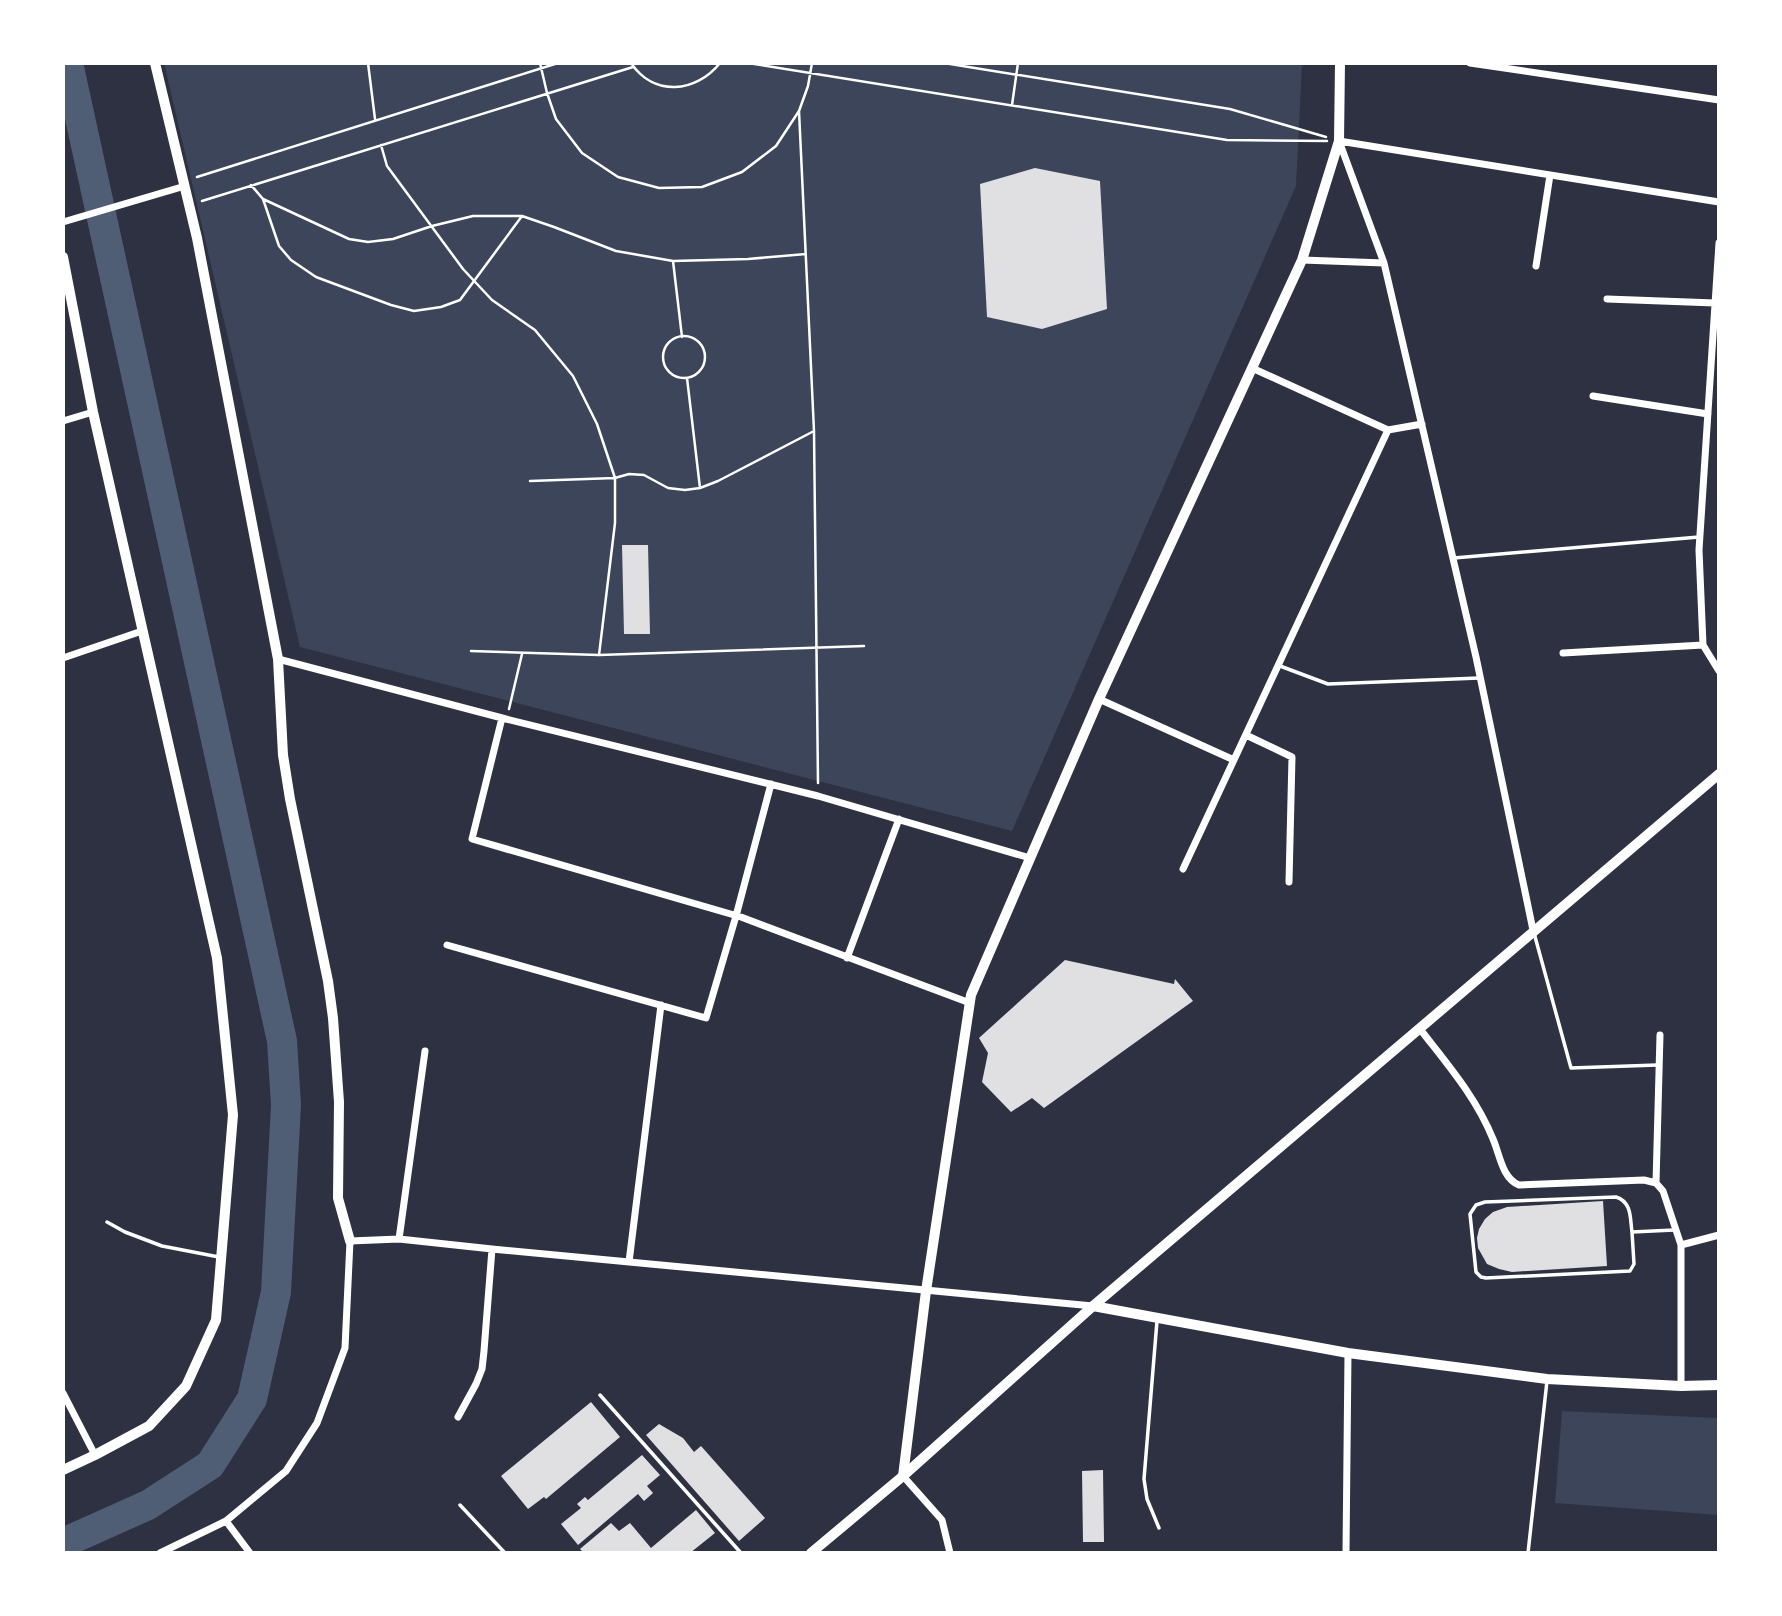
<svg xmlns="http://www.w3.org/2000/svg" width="1782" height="1616" font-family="'Roboto Condensed',sans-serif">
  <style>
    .green { fill: #3c4559 }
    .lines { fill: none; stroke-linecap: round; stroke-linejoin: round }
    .river { stroke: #4f5d75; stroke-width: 30 }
    .building { fill: #e0e0e3 }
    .path { stroke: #fff; stroke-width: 2.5 }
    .service { stroke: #fff; stroke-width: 3.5 }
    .minor { stroke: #fff; stroke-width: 7 }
    .tertiary { stroke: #fff; stroke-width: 10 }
    .secondary { stroke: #fff; stroke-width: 10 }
  </style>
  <rect width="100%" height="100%" fill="#2d3142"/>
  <!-- green -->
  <path class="green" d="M164 63H1302L1296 186 1012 831 300 647Z
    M1562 1411 1719 1418V1515L1555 1503Z"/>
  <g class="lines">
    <!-- river -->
    <path class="river" d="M63 1543 148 1505 210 1465 252 1399 276 1292 286 1105 282 1041 68 63"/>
  </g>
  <!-- building -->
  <path class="building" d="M1035 168 1100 181 1107 309 1042 329 987 317 980 184Z
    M622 545H648L650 634H624Z
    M1065 960 1174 984 1175 979 1193 1001 1044 1108 1032 1098 1011 1112 982 1082 988 1053 979 1038Z
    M1603 1201 1607 1266 1512 1272 1499 1269 1487 1264 1478 1248 1477 1238 1479 1229 1485 1219 1493 1212 1507 1207Z
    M591 1402 620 1437 546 1499 544 1497 528 1509 501 1476Z
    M659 1424 683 1438 694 1452 701 1446 765 1518 739 1541 646 1435Z
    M642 1455 660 1475 647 1486 653 1493 644 1501 638 1494 578 1545 561 1524 581 1508 577 1504 585 1497 588 1500Z
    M1103 1470 1104 1542H1083L1082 1471Z
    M696 1510 715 1533 690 1553H584L580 1549 611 1523 619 1531 630 1523 651 1548Z"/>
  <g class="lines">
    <!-- path -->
    <path class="path" d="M368 63 375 119
      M540 63 547 93 556 119 582 153 618 177 659 188 702 187 742 172 776 146 799 111 808 86 812 63
      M631 63C654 97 696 93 720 63
      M748 63 1227 140 1327 141
      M944 63 1230 109 1326 137
      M1012 105 1018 63
      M799 111 814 431 818 783
      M381 145 387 166 463 269 492 300 535 330 573 376 597 424 615 478V523L599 655
      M197 177 558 63
      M251 185 263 199 349 239 368 242 393 239 432 226 473 216H522L554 227 616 251 673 261 748 259 806 254
      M263 199 279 246 291 260 316 277 391 305 414 311 441 307 460 300 522 216
      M202 201 633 67
      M673 261 682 337
      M663 357a21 21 0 1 1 42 0a21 21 0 1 1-42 0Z
      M687 378 700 488
      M530 481 615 478 629 474 644 475 668 488 685 490 700 488 718 481 814 431
      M471 651 599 655 864 646
      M509 709 522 654"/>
    <!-- service -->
    <path class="service" d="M1454 558 1699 537
      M1280 666 1328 684 1479 678
      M1534 933 1571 1068 1657 1065
      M107 1222 125 1232 162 1246 219 1257
      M1632 1232 1634 1264 1630 1271 1486 1278 1481 1277 1476 1272 1470 1214 1476 1205 1485 1202 1616 1197C1632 1202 1630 1218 1632 1232L1674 1230
      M1157 1321 1144 1479 1147 1499 1159 1528
      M600 1395 741 1553
      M460 1505 505 1553
      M1528 1553 1547 1381"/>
    <!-- minor -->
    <path class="minor" d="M1470 63 1719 100
      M63 222 185 186
      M1719 243 1699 550 1703 645 1719 671
      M1302 260 1384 263
      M1536 266 1550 175
      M1607 299 1715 303
      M1252 368 1388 430 1422 424
      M1593 396 1708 414
      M63 421 93 412
      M1563 653 1703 645
      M63 658 142 631
      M278 659 506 719 818 796 1030 858
      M1099 699 1234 760
      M502 718 472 839 741 917 970 1003
      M1246 735 1292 757 1289 882
      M1183 869 1388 430
      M1533 930 1476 657 1384 263 1339 141 1719 202
      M447 945 706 1018 736 916 771 784
      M847 958 899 819
      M1420 1029C1447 1064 1476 1097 1493 1139 1500 1155 1502 1178 1519 1185L1644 1180 1656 1183 1663 1191 1681 1245
      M1656 1183 1660 1035
      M399 1239 425 1051
      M629 1262 661 1005
      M1681 1386V1245L1719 1235
      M63 1393 95 1455
      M458 1417 476 1384 482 1369 484 1351 492 1249
      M903 1476 942 1520 950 1553
      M226 1521 250 1553
      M160 1553 226 1521 286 1471 317 1423 345 1348 350 1241 399 1239 492 1249 1093 1306
      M1346 1553 1348 1353"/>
    <!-- tertiary -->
    <path class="tertiary" d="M155 63 197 238 278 659 283 755 290 799 328 981 333 1018 339 1102 338 1198 350 1241
      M63 257 93 412 217 958 233 1115 216 1320 186 1386 149 1426 95 1455 63 1470
      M1093 1306 1348 1353 1547 1379 1681 1386 1719 1385
      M903 1476 926 1291 971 995 1099 699 1302 260 1339 141 1340 63"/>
    <!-- secondary -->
    <path class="secondary" d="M811 1553 903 1476 1093 1306 1719 774"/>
  </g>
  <!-- border -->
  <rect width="1782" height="1616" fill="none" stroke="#ffffff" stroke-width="130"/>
</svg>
